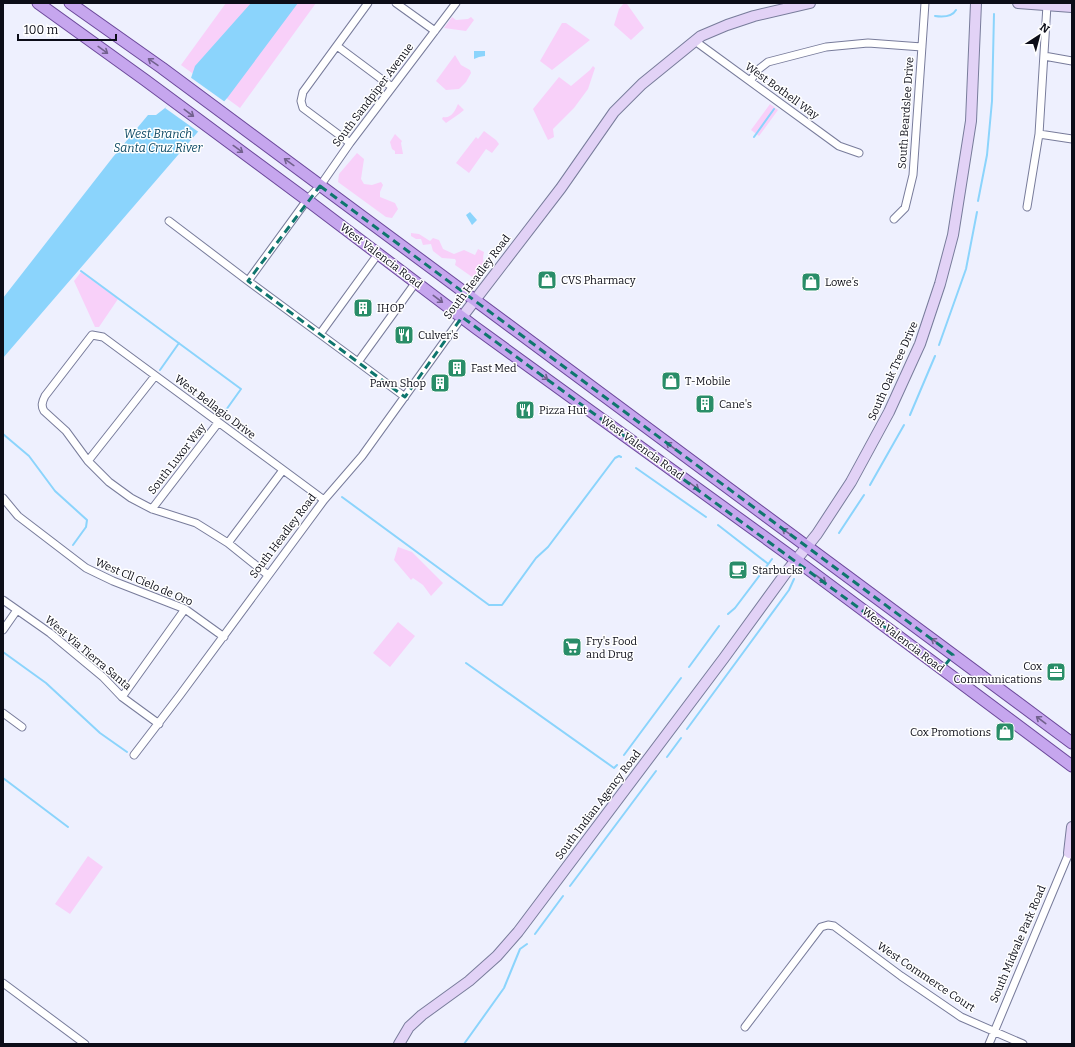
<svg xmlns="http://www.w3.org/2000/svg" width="1075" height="1047" font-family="Bitter,serif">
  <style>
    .green { fill: #f8d0f9 }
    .water { fill: #8bd4fc }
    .pier { fill: #eef0fe }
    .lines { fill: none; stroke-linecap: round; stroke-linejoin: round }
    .stream { stroke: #8bd4fc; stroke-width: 2 }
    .street-casing { stroke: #787c9b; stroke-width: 9 }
    .secondary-casing { stroke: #787c9b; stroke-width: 12 }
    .primary-casing { stroke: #6c499b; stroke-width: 13 }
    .street { stroke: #fff; stroke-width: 7 }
    .secondary { stroke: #e2d2f6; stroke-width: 10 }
    .primary { stroke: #c6a6ee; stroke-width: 11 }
    .oneway { stroke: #72618e }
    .marked { fill: none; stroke: #0f766e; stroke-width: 3; stroke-dasharray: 8 5; stroke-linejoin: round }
    .labels { text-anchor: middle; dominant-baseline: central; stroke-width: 3; stroke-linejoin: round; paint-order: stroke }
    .street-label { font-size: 11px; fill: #0c0d18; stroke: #fff }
    .poi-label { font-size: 11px; fill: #0c0d18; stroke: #fff; text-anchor: start }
    .water-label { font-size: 12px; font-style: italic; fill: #0d4964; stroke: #fff }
  </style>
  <rect width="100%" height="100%" fill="#eef0fe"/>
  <!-- green -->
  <path class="green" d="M226 3H316L240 108 181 65Z
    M624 3 627 4 644 28 631 40 614 25 619 9Z
    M452 17 456 20 468 19 471 17 474 20 466 31 444 28Z
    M562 23H566L590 40 552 70 540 61Z
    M455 55 461 65 470 70 471 73 466 82 459 89 446 90 436 81Z
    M593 66 595 68 588 89 574 108 553 129 554 137 548 140 533 109 559 77 571 86 590 70Z
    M458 104 464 110 459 114 446 123 442 119 443 117C451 119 455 111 458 104Z
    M770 104 778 110 759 136 751 130Z
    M484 131 496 140 499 144 492 153 486 149 469 173 456 163 476 137 478 139Z
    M395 134 402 141 401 143 403 154H395V151L392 149 390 142Z
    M357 153 364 159 361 179 364 184 372 185 381 182 383 185 380 192V197L395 203 398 209 392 218 386 217 338 182 339 174Z
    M411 233 419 234 430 241 433 238 439 240 443 249 454 254 464 250 475 255 478 249 484 252C483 257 482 261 486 265L475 279 455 265 456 261 455 259 442 258 433 251 431 244 423 245 421 239H416L411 236Z
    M81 272 118 299 99 327H95L74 281Z
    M398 547 412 552 443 583 431 596 423 585 413 578 411 580 394 560Z
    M398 622 415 636 390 667 373 653Z
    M88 856 103 867 70 914 55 904Z"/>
  <!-- water -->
  <path class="water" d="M251 3H298L228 97 3 358V298L113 157 148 115H156L165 108 191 78 195 66Z
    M474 51H485V56L479 57 474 59Z
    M470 212 477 220 472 225 466 215Z"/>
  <!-- pier -->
  <path class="pier" d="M190 77 225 102 200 133 165 108Z"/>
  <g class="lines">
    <!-- stream -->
    <path class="stream" d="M935 16C942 17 952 17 956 10
      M754 137 774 109
      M978 201 987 155 992 101 994 14
      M81 271 241 389 226 410
      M939 345 966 269 977 212
      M160 370 179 343
      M910 415 935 356
      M3 434 29 456 55 491 87 520 86 527 73 545
      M636 468 706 517
      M870 485 904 425
      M342 497 489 605H502L536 558 548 547 615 458 619 456 621 457
      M718 525 767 563
      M839 533 864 495
      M728 614 735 608 772 559
      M3 652 46 683 100 733 127 752
      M466 663 614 768 617 765
      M689 667 719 626
      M687 729 789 590 794 579
      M624 755 681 678
      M667 757 681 738
      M3 778 68 827
      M570 886 656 771
      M535 934 563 896
      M464 1044 504 988 520 949 527 944"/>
    <!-- street casing -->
    <g class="street-casing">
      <path id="street" d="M396 3 435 31
        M695 41 839 146 859 153
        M337 46 392 87
        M1044 56 1072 61
        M750 81 759 69 768 62 826 47 868 43 922 47
        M1039 134 1072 139
        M350 143 303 108 301 101 303 92 368 3
        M1027 207 1039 134 1047 5
        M894 219 905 208 913 175 925 3
        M169 221 248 281
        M320 334 248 281 307 200 320 186 350 143 456 3
        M358 362 320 334 378 254
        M405 397 358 362 416 282
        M88 461 155 376
        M3 498 18 516 86 568 113 581 185 609 224 637
        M152 509 218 423
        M228 543 283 470
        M268 575 228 543 196 523 152 509 131 498 109 482 88 461 66 431 44 411C41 406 42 402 45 396L92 335 103 337 324 500
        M3 600 50 633 103 677 122 697 159 724
        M3 630 17 610
        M122 697 185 609
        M3 713 22 727
        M134 755 180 695 324 500 362 456 462 317
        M3 983 85 1044
        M745 1027 821 927 828 925 834 926 901 976 961 1017 1023 1044
        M989 1044 1069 853"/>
    </g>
    <!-- secondary casing -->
    <g class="secondary-casing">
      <path id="secondary" d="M1018 3 1072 7
        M462 317 561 188 614 112 642 84 701 36 727 25 754 16 810 3
        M1069 853 1072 827
        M399 1044 409 1027 422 1015 469 981 497 956 518 932 724 658 788 570 817 534 851 482 889 412 920 344 940 284 953 235 971 121 976 3"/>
    </g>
    <!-- primary casing -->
    <g class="primary-casing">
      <path id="primary" d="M38 3 145 80 307 200 476 328 796 560 1072 766
        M70 3 162 68 1072 743"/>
    </g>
    <!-- street -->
    <use href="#street" class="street"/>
    <!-- secondary -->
    <use href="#secondary" class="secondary"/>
    <!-- primary -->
    <use href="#primary" class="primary"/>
  </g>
  <!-- one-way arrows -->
  <defs><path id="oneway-shaft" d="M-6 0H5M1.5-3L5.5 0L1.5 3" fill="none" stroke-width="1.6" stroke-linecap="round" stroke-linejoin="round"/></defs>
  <g class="oneway">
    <use href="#oneway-shaft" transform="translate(103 50) rotate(36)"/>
    <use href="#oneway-shaft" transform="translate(153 62) rotate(-145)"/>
    <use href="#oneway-shaft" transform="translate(189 113) rotate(37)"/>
    <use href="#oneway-shaft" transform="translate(238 149) rotate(36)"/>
    <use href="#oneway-shaft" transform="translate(289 162) rotate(-144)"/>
    <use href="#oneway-shaft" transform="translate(438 299) rotate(37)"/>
    <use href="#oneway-shaft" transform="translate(543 376) rotate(36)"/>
    <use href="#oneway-shaft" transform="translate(671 446) rotate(-143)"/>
    <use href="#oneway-shaft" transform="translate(694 486) rotate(36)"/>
    <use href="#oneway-shaft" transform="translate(787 532) rotate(-144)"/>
    <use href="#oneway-shaft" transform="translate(821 579) rotate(37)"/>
    <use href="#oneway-shaft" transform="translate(936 642) rotate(-143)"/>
    <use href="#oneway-shaft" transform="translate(1041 720) rotate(-143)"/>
  </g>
  <!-- marked area -->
  <path class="marked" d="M320 186 953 655 942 669 462 317 405 397 248 281Z"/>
  <!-- icons -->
  <defs>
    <g id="shop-square" transform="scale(1)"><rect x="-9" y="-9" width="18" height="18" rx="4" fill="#298d68" stroke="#fff"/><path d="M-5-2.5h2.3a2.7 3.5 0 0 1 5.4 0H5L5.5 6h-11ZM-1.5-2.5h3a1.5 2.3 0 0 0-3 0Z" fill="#fff"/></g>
    <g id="building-square" transform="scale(1)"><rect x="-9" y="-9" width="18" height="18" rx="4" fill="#298d68" stroke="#fff"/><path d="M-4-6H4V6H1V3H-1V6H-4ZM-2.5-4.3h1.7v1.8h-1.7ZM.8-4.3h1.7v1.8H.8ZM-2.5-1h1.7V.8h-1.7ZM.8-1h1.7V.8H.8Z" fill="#fff"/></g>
    <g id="restaurant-square" transform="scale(1)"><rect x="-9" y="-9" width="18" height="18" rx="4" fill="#298d68" stroke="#fff"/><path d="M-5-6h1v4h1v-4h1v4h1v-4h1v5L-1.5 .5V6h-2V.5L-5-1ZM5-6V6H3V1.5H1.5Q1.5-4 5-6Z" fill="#fff"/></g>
    <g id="cafe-square" transform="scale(1)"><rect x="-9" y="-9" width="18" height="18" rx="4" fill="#298d68" stroke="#fff"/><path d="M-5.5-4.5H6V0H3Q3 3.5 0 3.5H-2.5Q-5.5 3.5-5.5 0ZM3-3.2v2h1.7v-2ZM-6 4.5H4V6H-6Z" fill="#fff"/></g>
    <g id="supermarket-square" transform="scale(1)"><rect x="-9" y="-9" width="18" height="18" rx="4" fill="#298d68" stroke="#fff"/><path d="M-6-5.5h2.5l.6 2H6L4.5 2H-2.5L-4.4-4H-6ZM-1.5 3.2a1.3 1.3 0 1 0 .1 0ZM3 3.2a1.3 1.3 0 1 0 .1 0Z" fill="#fff"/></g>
    <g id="office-square" transform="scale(1)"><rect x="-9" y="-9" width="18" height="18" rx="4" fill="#298d68" stroke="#fff"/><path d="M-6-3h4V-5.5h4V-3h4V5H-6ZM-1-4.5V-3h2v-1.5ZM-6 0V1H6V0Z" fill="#fff"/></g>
  </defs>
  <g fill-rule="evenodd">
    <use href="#shop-square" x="547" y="280"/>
    <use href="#shop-square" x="811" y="282"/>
    <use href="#building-square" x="363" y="308"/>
    <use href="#restaurant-square" x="404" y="335"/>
    <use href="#building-square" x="457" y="368"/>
    <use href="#shop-square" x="671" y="381"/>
    <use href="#building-square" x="440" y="383"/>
    <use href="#building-square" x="705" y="404"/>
    <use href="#restaurant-square" x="525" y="410"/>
    <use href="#cafe-square" x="738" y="570"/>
    <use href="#supermarket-square" x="572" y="647"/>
    <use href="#office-square" x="1056" y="672"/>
    <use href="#shop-square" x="1005" y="732"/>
  </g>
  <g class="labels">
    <!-- street labels -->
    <g class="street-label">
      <text transform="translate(782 91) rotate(36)">West Bothell Way</text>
      <text transform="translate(373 95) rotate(-53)">South Sandpiper Avenue</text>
      <text transform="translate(906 113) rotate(-86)">South Beardslee Drive</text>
      <text transform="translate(381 256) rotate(37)">West Valencia Road</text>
      <text transform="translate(477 277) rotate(-53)">South Headley Road</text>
      <text transform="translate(893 371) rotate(-66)">South Oak Tree Drive</text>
      <text transform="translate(215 407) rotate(37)">West Bellagio Drive</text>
      <text transform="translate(642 448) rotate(36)">West Valencia Road</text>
      <text transform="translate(177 459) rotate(-52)">South Luxor Way</text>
      <text transform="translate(283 536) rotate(-53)">South Headley Road</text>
      <text transform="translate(144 582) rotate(23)">West Cll Cielo de Oro</text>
      <text transform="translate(903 640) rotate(37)">West Valencia Road</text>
      <text transform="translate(88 653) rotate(40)">West Via Tierra Santa</text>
      <text transform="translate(598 805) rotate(-53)">South Indian Agency Road</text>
      <text transform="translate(1018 944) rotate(-67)">South Midvale Park Road</text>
      <text transform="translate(926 977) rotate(34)">West Commerce Court</text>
    </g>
    <!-- poi labels -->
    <g class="poi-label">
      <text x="561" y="280">CVS Pharmacy</text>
      <text x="825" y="282">Lowe’s</text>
      <text x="377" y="308">IHOP</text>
      <text x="418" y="335">Culver's</text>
      <text x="471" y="368">Fast Med</text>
      <text x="685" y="381">T-Mobile</text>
      <text x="426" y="383" text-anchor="end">Pawn Shop</text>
      <text x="719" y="404">Cane's</text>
      <text x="539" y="410">Pizza Hut</text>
      <text x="752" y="570">Starbucks</text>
      <text x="586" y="641">Fry's Food<tspan x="586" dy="13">and Drug</tspan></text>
      <text x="1042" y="666" text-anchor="end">Cox<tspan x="1042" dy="13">Communications</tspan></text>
      <text x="991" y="732" text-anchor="end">Cox Promotions</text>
    </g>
    <!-- water labels -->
    <g class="water-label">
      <text x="158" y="134">West Branch<tspan x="158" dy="14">Santa Cruz River</tspan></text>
    </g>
  </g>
  <!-- border -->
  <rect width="1075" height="1047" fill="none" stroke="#0c0d18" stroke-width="8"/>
  <!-- north arrow -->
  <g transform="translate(1039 36) rotate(36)" stroke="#ffffff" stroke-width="3" paint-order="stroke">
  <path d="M0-3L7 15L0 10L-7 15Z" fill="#0c0d18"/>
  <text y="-6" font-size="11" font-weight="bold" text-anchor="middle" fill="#0c0d18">N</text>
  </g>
  <!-- scale -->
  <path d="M18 34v6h98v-6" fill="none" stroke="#0c0d18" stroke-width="2"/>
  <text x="24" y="34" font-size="12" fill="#0c0d18" stroke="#ffffff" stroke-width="3" paint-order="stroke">100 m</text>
</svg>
